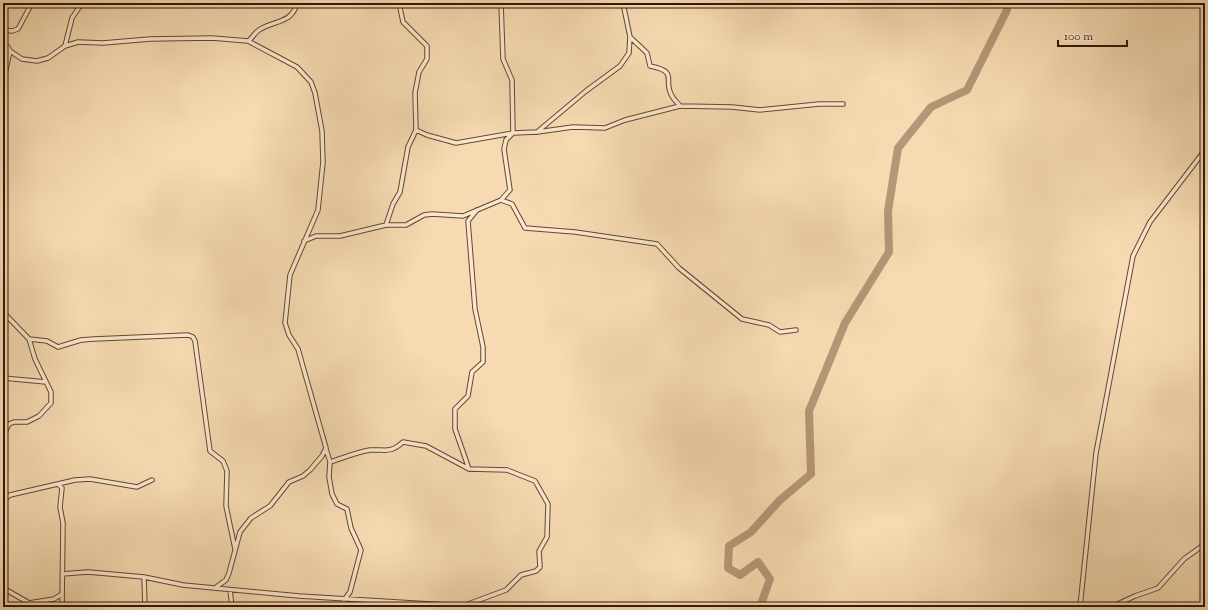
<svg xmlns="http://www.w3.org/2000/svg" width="1208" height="610" font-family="'Sorts Mill Goudy',serif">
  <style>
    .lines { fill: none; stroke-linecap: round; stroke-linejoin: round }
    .river { stroke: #b49778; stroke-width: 8 }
    .minor-casing { stroke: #654632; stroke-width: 5.5 }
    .minor { stroke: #f9e8cd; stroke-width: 3.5 }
  </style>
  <rect width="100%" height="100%" fill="#f6dbb2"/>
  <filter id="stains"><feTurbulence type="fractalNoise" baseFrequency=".005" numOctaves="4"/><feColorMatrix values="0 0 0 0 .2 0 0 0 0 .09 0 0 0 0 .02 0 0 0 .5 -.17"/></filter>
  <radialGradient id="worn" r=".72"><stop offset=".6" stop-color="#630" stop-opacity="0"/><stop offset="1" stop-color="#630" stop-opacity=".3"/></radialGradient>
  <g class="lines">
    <!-- river -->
    <path class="river" d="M760 607 770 579 758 562 740 575 728 568 729 546 751 532 780 500 811 474 809 411 845 323 889 252 888 211 898 148 931 107 967 90 1007 10V3"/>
    <!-- minor casing -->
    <g class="minor-casing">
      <path id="minor" d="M3 30 12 31 18 29 32 3
        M630 37 647 53 650 66C680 72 662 80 672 96 674 100 678 103 680 106
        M248 41C253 38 254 33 259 30 274 20 292 24 297 3
        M3 44 8 47 10 51 3 83
        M65 46 72 18 82 3
        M10 51 22 59 37 61 48 58 65 46 78 42 103 43 150 39 212 38 248 41 297 67 311 82 315 93 322 131 323 162 318 210 290 275 285 323 289 335 298 349 326 448 322 456 310 470 303 476 289 482 270 506 251 518 240 532 229 573 226 580 215 588
        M416 130 427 135 456 143 513 133 512 80 503 59 501 3
        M537 132 586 91 620 66 629 53 630 37 623 3
        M501 200 512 204 525 228 575 232 657 244 679 268 742 319 769 325 780 332 796 330
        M386 225 393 204 400 192 408 147 416 130 415 93 419 72 427 59V46L403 22 399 3
        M304 241 316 236H340L386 225H406L424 215 432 214 463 216 501 200 510 190 504 149 506 140 513 133 537 132 573 127 605 128 625 120 680 106 732 107 760 110 819 104H843
        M3 312 29 339 47 341 58 347 81 340 94 339 188 335 193 337 195 341 210 451 223 461 227 471 226 506 235 549
        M3 378 46 382
        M3 436 9 424 14 422H27L39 416 51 403V392L35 359 29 339
        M326 449 330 462 329 477 332 494 337 504 347 509 351 528 361 550 350 592 344 600
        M330 462C343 458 357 452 370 450 385 449 390 454 403 442L426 446 469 469
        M58 484 62 488 60 507 63 523 62 607
        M3 503 6 498 10 495 75 480 90 479 137 487 152 480
        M62 574 88 572 144 577 183 585 299 596 463 606 506 590 521 575 536 571 540 567 539 551 547 537 548 504 535 481 507 470 469 469 455 429V409L468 396 472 372 483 362V347L475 309 468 221 477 210
        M144 577 145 607
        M3 588 29 603 54 599 62 594
        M230 590 232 607
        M1080 607 1096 453 1133 256 1150 222 1205 150
        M1111 607 1135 596 1158 588 1184 559 1205 544"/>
    </g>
    <!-- minor -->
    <use href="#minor" class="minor"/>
  </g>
  <!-- margin -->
  <rect width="1208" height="610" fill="none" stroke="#f6dbb2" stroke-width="16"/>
  <rect x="4" y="4" width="1200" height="602" fill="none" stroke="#351408" stroke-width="2"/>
  <rect x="8" y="8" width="1192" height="594" fill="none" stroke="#351408"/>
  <!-- scale -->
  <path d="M1058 40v6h69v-6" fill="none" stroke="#351408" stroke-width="2"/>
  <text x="1064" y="40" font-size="12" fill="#351408" stroke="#f9e8cd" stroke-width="3" paint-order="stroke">100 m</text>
  <rect width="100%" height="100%" filter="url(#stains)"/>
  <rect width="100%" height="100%" fill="url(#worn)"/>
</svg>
